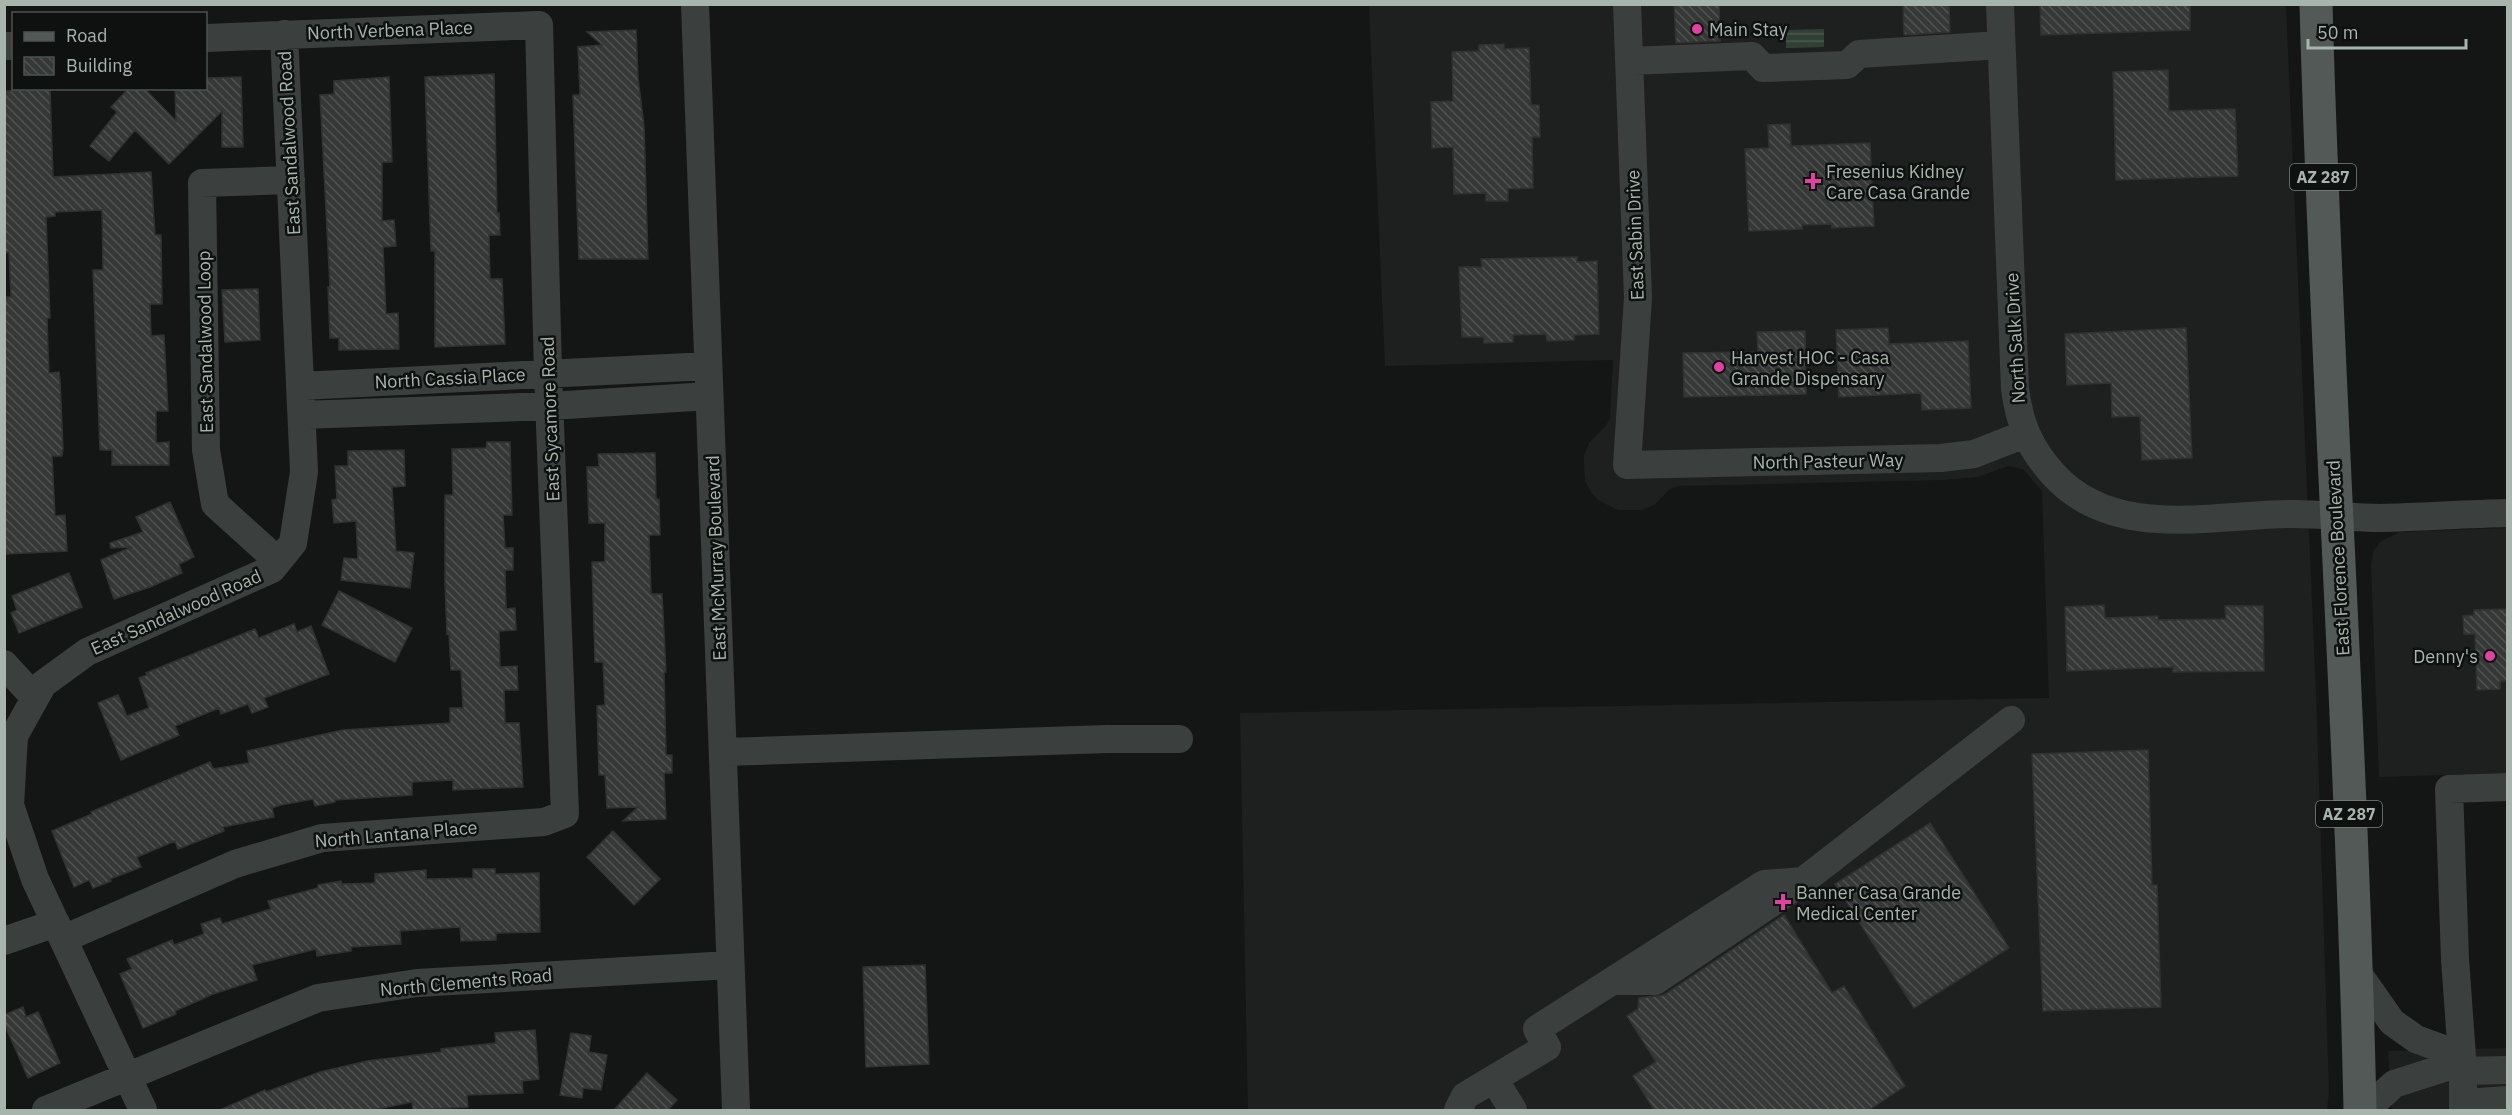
<svg xmlns="http://www.w3.org/2000/svg" width="2512" height="1115" font-family="'IBM Plex Sans',sans-serif">
  <style>
    .built { fill: #1e201f }
    .water { fill: url(#water-rules) }
    .building { fill: url(#building-back-hatch); stroke: #2f3231; stroke-width: 1.5 }
    .lines { fill: none; stroke-linecap: round; stroke-linejoin: round }
    .minor { stroke: #3b403e; stroke-width: 28 }
    .major { stroke: #525956; stroke-width: 33 }
    .poi-dot { fill: #e141a2; stroke: #0f1111; stroke-width: 2 }
    .labels { text-anchor: middle; dominant-baseline: central; stroke-width: 5; stroke-linejoin: round; paint-order: stroke }
    .shield { fill: #0f1111; stroke: #79847e; stroke-width: 1.5 }
    .shield-label { font-size: 16px; font-weight: bold; fill: #a7b5ad }
    .poi-label { font-size: 18px; fill: #a7b5ad; stroke: #0f1111; text-anchor: start }
    .street-label { font-size: 18px; fill: #a7b5ad; stroke: #0f1111 }
  </style>
  <defs>
    <pattern id="water-rules" width="6" height="5" patternUnits="userSpaceOnUse" patternTransform="scale(1.5)"><rect width="6" height="5" fill="#314034"/><path d="M0 2.5h6" fill="none" stroke="#4c594f"/></pattern>
    <pattern id="building-back-hatch" width="6" height="6" patternUnits="userSpaceOnUse" patternTransform="scale(1.5)"><rect width="6" height="6" fill="#353836"/><path d="M-1 5l2 2M0 0l6 6M5-1l2 2" fill="none" stroke="#4f5350"/></pattern>
  </defs>
  <rect width="100%" height="100%" fill="#141616"/>
  <!-- built -->
  <path class="built" d="M1369 5H2286L2316 694 2329 1091 2327 1110H1248L1240 713 2049 698 2042 491 2023 469 2008 466 1978 477 1944 480 1678 486 1670 489 1654 505 1642 510H1618L1598 500 1591 492 1585 480 1584 465V455L1589 443 1606 426 1610 418 1613 360 1385 366Z
    M2507 528V773L2379 777 2371 564 2373 552 2380 542 2399 532Z
    M2507 1048V1110H2392L2388 1051Z"/>
  <!-- water -->
  <path class="water" d="M1824 29V47L1786 48V30Z"/>
  <!-- building -->
  <path class="building" d="M1674 4H1719L1720 41 1676 43Z
    M1903 4H1949L1950 32 1904 35Z
    M2040 4H2190V30L2041 35Z
    M636 30 638 78 644 126 648 259H579L573 95H580L578 47 602 45 587 32Z
    M1504 44V49L1529 48 1531 105H1539L1540 137H1532L1533 188 1508 189V201H1486V193L1454 194 1453 147 1432 148 1431 102 1453 101 1452 52 1479 51V45Z
    M2168 70 2169 111 2235 109 2238 176 2116 180 2113 72Z
    M494 74 497 213H499L500 235H489L490 279H502L505 344 435 347V251H431L425 77Z
    M241 77 243 147H222V111L169 164 135 130 109 161 90 146 117 112 111 107 129 88H144L176 121 175 88H206V78Z
    M389 77 392 162H382V221L394 220 396 246 383 247 386 314 398 313 399 349 339 350V338H330L328 287H330L320 95 334 94V81Z
    M50 89 53 177 151 172 155 235H161L162 304H150L151 336 164 335 168 411H156V443L169 442V465H112V450H100L93 270H103L102 210 55 212V216L46 217 50 318H47L49 373 59 372 60 380 63 448 62 456H52L55 516 65 515 67 551 6 554 4 541V297H11L9 252 4 253V91Z
    M1790 124 1791 146 1870 143 1874 226 1832 228V224L1802 225V229L1749 231 1745 149 1769 148 1768 125Z
    M1577 257V262L1597 261 1599 334 1574 335V340L1547 341 1546 334 1513 335V342L1484 343V337H1462L1459 267H1482L1481 259Z
    M258 289 260 340 225 342 222 290Z
    M1888 328 1889 344 1968 341 1971 408 1922 410 1921 393 1839 397 1836 330Z
    M2186 328 2192 458 2142 460 2140 416 2112 417 2111 383 2067 385 2065 334Z
    M1805 331 1806 394 1684 397 1683 353 1758 352 1757 332Z
    M487 442H510L512 515H503L505 548H513V570H505L506 609 515 608 516 630 499 631 500 667 517 666 518 690H504L505 723H519L523 787 453 790V780L412 782V795L335 800V802L315 806 313 799 281 805 272 808 274 817 223 827 224 831 178 849 175 841 137 857 141 867 110 879 111 881 93 888 89 880 74 887 52 831 92 814 91 812 210 762 213 769 249 763 247 751 343 730 450 723V708H463L461 670H451L449 633 447 634 445 583V495H453L452 449 486 448Z
    M404 450 405 486 392 487 396 551 414 553 410 588 341 580 344 558 358 559 356 521 334 523 332 500 337 499 335 466H348V451Z
    M655 453 656 499H659L660 535H649L651 594H662L666 672H664L666 755H672V773H664L666 819 623 821 638 807 607 808 605 775H599L597 706 605 705 603 662H595L592 562H605V523H589L587 467H599L598 454Z
    M170 502 194 557 179 564 182 573 150 587 114 599 101 560 132 547 111 548 110 543 143 532 136 517Z
    M69 573 82 607 19 633 11 613 17 610 12 596Z
    M339 591 412 628 395 662 322 625Z
    M2104 605 2105 618 2158 616V620L2226 619 2225 606H2263L2264 671 2173 672V667L2067 671 2065 607Z
    M2508 609V681H2500V689L2477 690 2475 634H2464L2463 616 2474 615V610Z
    M294 624 297 632 311 626 329 674 264 698 268 707 252 713 248 704 221 714 219 708 175 726 179 735 121 760 98 703 118 695 127 716 149 708 139 678 147 675 146 673 255 629 259 638Z
    M2148 750 2152 885H2157L2161 1007 2043 1011 2032 754Z
    M1930 823 2009 948 1914 1008 1835 884Z
    M613 831 660 879 634 905 587 857Z
    M473 869H495V874L539 873 540 932 496 933V940L461 941 460 927 400 931 401 944 351 947V951L317 956 316 949 252 965 257 980 213 994 175 1011 176 1014 143 1028 120 974 132 969 127 959 172 940 174 945 204 934 201 924 220 918 222 924 271 909 268 901 318 888V885L341 881 342 884 375 883V874L426 870V879L473 878Z
    M1784 915 1832 993 1844 986 1905 1086 1869 1110H1654L1633 1076 1656 1062 1627 1016 1638 1009 1639 998 1664 995Z
    M925 965 929 1064 866 1067 863 967Z
    M23 1007 26 1017 38 1012 60 1063 28 1078 4 1023V1015Z
    M535 1030 539 1079 522 1081 523 1093 467 1095 468 1107 413 1110 412 1102 373 1110H220L265 1090 266 1092 320 1072 367 1061 441 1052V1049L496 1043 495 1033Z
    M571 1033 591 1036 589 1052 607 1055 601 1090 583 1088 582 1098 560 1095Z
    M647 1073 677 1100 668 1110H614Z"/>
  <g class="lines">
    <!-- minor -->
    <path class="minor" d="M695 4 736 1110
      M1627 4 1638 298 1627 465 1941 458 1974 454 2025 434
      M2000 4 2015 389C2020 425 2029 447 2053 474 2114 542 2214 514 2294 514 2323 514 2352 518 2381 518 2423 517 2465 514 2508 513
      M4 46H14
      M1629 61 1752 56 1763 68 1847 65 1859 54 2001 45
      M300 386 708 366
      M302 415 550 406 709 396
      M278 561 215 504 206 450 202 183 291 180
      M4 664 35 698
      M724 752 1108 739H1179
      M63 939 235 864 322 838 544 822 565 814 548 373 539 25 206 38
      M4 941 56 923
      M2357 972 2392 1022 2416 1039 2443 1049 2450 1066
      M1612 981H1655L1801 883
      M1494 1079 1513 1110
      M2463 1103 2508 1100
      M46 1110 318 998 417 983 730 965
      M143 1110 35 879 10 805 14 736 43 684 87 652 272 569 293 543 304 472 284 34
      M1458 1110 1465 1096 1547 1047 1537 1029 1764 884 1803 881 2011 720
      M2366 1110 2394 1084 2450 1066 2463 1071 2455 959 2449 789 2508 787
      M2463 1110V1071L2508 1070"/>
    <!-- major -->
    <path class="major" d="M2316 4C2326 373 2352 742 2360 1110"/>
  </g>
  <!-- markers -->
  <g class="poi-dot">
    <circle cx="1697" cy="29" r="6"/>
    <path d="M1810 172h6v6h6v6h-6v6h-6v-6h-6v-6h6z"/>
    <circle cx="1719" cy="367" r="6"/>
    <circle cx="2490" cy="656" r="6"/>
    <path d="M1780 893h6v6h6v6h-6v6h-6v-6h-6v-6h6z"/>
  </g>
  <g class="labels">
    <!-- shield labels -->
    <g class="shield">
      <rect x="2290" y="164" width="66" height="26" rx="4.5"/>
      <rect x="2316" y="801" width="66" height="26" rx="4.5"/>
    </g>
    <g class="shield-label">
      <text x="2323" y="177">AZ 287</text>
      <text x="2349" y="814">AZ 287</text>
    </g>
    <!-- poi labels -->
    <g class="poi-label">
      <text x="1709" y="29">Main Stay</text>
      <text x="1826" y="171">Fresenius Kidney<tspan x="1826" dy="21">Care Casa Grande</tspan></text>
      <text x="1731" y="357">Harvest HOC - Casa<tspan x="1731" dy="21">Grande Dispensary</tspan></text>
      <text x="2478" y="656" text-anchor="end">Denny's</text>
      <text x="1796" y="892">Banner Casa Grande<tspan x="1796" dy="21">Medical Center</tspan></text>
    </g>
    <!-- street labels -->
    <g class="street-label">
      <text transform="translate(390 30) rotate(-2)">North Verbena Place</text>
      <text transform="translate(289 143) rotate(-93)">East Sandalwood Road</text>
      <text transform="translate(1635 235) rotate(-92)">East Sabin Drive</text>
      <text transform="translate(2015 338) rotate(-93)">North Salk Drive</text>
      <text transform="translate(205 342) rotate(-91)">East Sandalwood Loop</text>
      <text transform="translate(450 378) rotate(-3)">North Cassia Place</text>
      <text transform="translate(550 419) rotate(-92)">East Sycamore Road</text>
      <text transform="translate(1828 461) rotate(-1)">North Pasteur Way</text>
      <text transform="translate(716 558) rotate(-92)">East McMurray Boulevard</text>
      <text transform="translate(2338 558) rotate(-93)">East Florence Boulevard</text>
      <text transform="translate(176 612) rotate(-24)">East Sandalwood Road</text>
      <text transform="translate(396 834) rotate(-5)">North Lantana Place</text>
      <text transform="translate(466 982) rotate(-5)">North Clements Road</text>
    </g>
  </g>
  <!-- border -->
  <rect width="2512" height="1115" fill="none" stroke="#a7b5ad" stroke-width="12"/>
  <!-- legend -->
  <rect x="12" y="12" width="195" height="78" fill="#0f1111" stroke="#4c534f" stroke-width="1.5"/>
  <rect x="24" y="32" width="30" height="9" fill="#525956" stroke="#4c534f" stroke-width="1.5"/>
  <text x="66" y="42" font-size="18" fill="#a7b5ad">Road</text>
  <rect x="24" y="57" width="30" height="18" fill="url(#building-back-hatch)" stroke="#4c534f" stroke-width="1.5"/>
  <text x="66" y="72" font-size="18" fill="#a7b5ad">Building</text>
  <!-- scale -->
  <path d="M2308 39v9h158v-9" fill="none" stroke="#a7b5ad" stroke-width="3"/>
  <text x="2317" y="39" font-size="18" fill="#a7b5ad" stroke="#0f1111" stroke-width="4.5" paint-order="stroke">50 m</text>
</svg>
